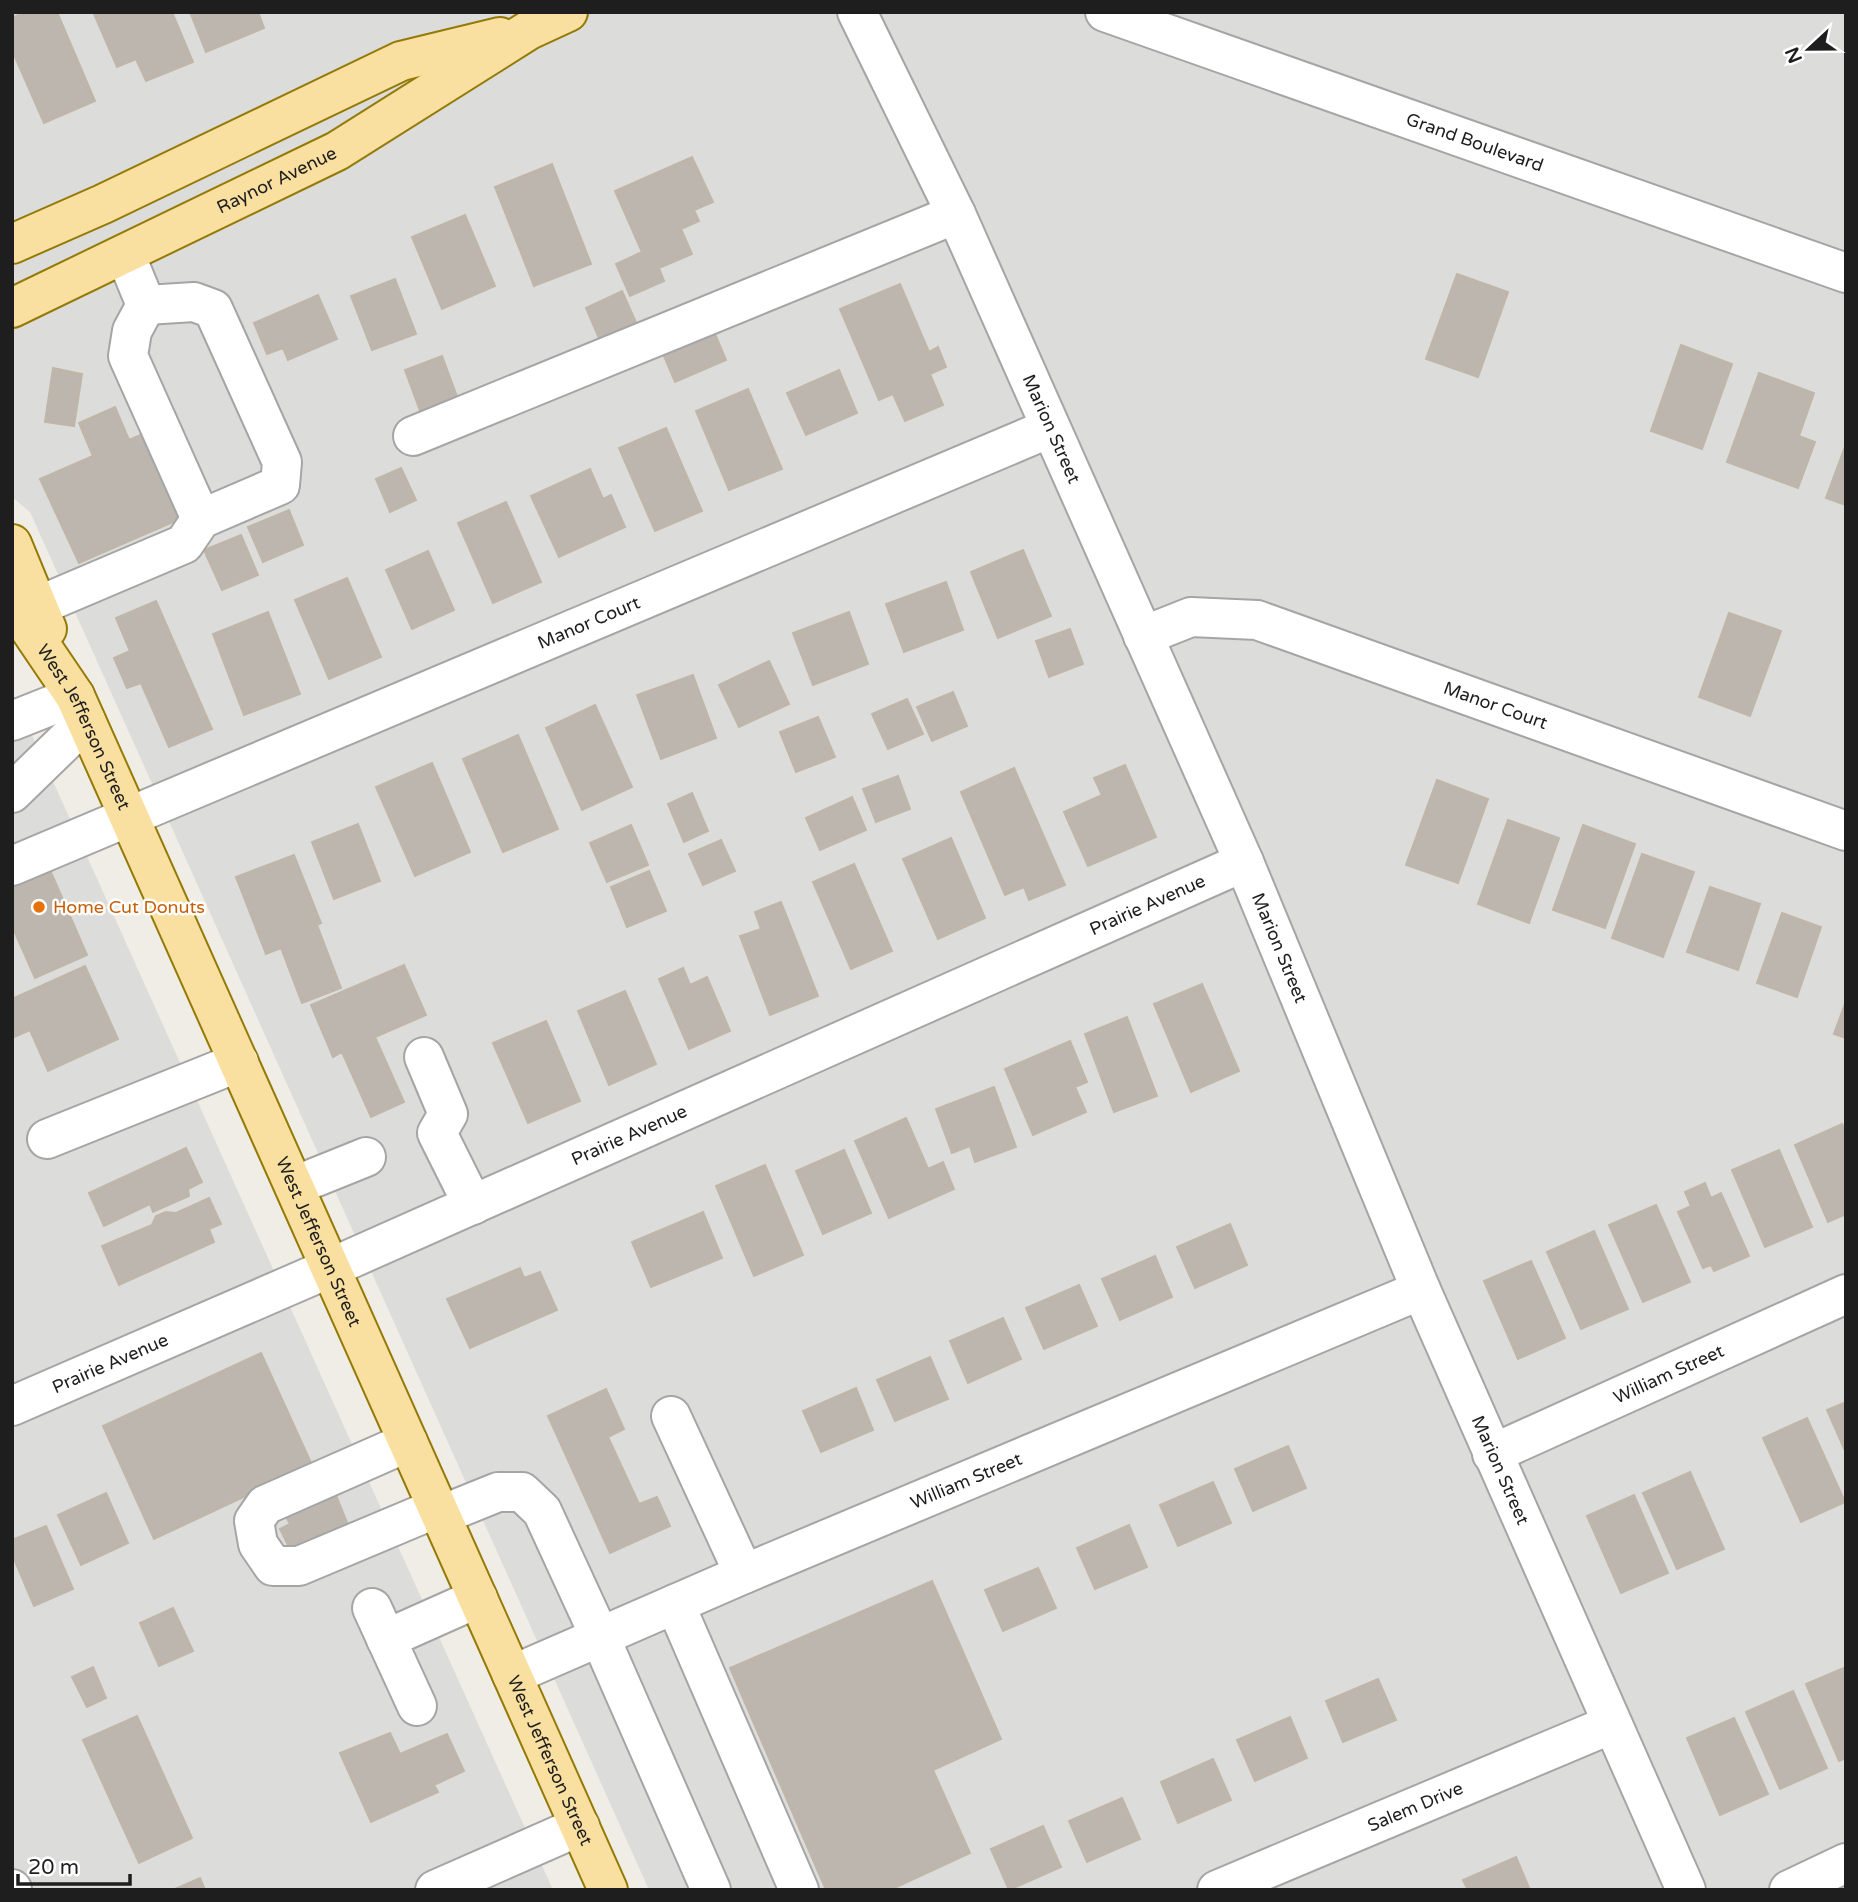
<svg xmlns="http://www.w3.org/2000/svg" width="1858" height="1902" font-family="'Varela Round',sans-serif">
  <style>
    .residential { fill: #dcdcdb }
    .building { fill: #bcb6ae; stroke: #c0b6a8; stroke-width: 2 }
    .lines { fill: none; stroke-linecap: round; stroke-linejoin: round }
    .minor-casing { stroke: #a5a5a5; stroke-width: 42 }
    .major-casing { stroke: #947a05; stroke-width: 42 }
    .minor { stroke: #fff; stroke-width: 38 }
    .major { stroke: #f9e0a0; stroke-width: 38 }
    .food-dot { fill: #e8710a; stroke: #fff; stroke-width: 2.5 }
    .labels { text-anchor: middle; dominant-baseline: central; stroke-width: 5; stroke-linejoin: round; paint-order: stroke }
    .street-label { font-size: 18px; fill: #1e1e1e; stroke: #fff }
    .food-label { font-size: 18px; fill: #c56008; stroke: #fff; text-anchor: start }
  </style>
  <rect width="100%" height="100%" fill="#efede5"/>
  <!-- residential -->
  <path class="residential" d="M12 12H1846V1890H649L30 512 12 497Z
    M12 691 99 883 553 1890H12Z"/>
  <!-- building -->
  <path class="building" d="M25 12H57L95 101 44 123 12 50V18Z
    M99 12H172L193 62 146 81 136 59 117 67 94 14Z
    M190 12H258L264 28 206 52Z
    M692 157 713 202 694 210 699 221 681 229 692 254 659 268 664 281 630 296 616 264 642 252 615 191Z
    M552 164 591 264 534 286 495 187Z
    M465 215 495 286 442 309 412 237Z
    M1457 274 1508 292 1478 377 1426 359Z
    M395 279 416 334 372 350 351 296Z
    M900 284 929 352 938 347 946 367 930 374 943 405 905 421 893 394 879 400 840 309Z
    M622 291 638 327 601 343 586 308Z
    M318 295 337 339 288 360 283 348 267 354 254 323Z
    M712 327 726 360 675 382 661 349Z
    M1681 345 1732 364 1702 449 1651 431Z
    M442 356 459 402 422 416 405 370Z
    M53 368 82 374 74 426 45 422Z
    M839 370 857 413 806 435 787 393Z
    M1759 373 1814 393 1799 436 1815 442 1798 488 1727 462Z
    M748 389 782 469 729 490 696 411Z
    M115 407 129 440 143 434 180 519 79 563 40 479 93 456 79 423Z
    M666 428 702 511 655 531 619 448Z
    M1846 444V505L1826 498Z
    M401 468 416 500 390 512 376 479Z
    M590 469 603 499 611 495 625 527 559 557 531 496Z
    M506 502 541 582 493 603 458 523Z
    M289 510 303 545 263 562 248 527Z
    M241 535 258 575 222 590 204 550Z
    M1023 550 1051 616 998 638 971 572Z
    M428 551 454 610 412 629 386 570Z
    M347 578 381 657 329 679 295 600Z
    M946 582 963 630 904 652 886 604Z
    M156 601 212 729 169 747 141 683 127 688 114 658 130 651 116 618Z
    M268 612 300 694 244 715 213 634Z
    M849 612 868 664 813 685 793 633Z
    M1729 613 1781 631 1750 716 1699 697Z
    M1070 629 1083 664 1049 677 1036 641Z
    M769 661 789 704 739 727 719 685Z
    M693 675 716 738 661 759 637 695Z
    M953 692 967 726 932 741 917 707Z
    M907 699 923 734 888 749 872 714Z
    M595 705 632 787 582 810 546 728Z
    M818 717 835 757 796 772 780 732Z
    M518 735 558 829 503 852 463 759Z
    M432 763 470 852 415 876 376 787Z
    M1125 765 1156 837 1088 866 1064 812 1102 795 1094 778Z
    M1014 768 1065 885 1029 900 1024 887 1005 895 961 792Z
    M898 776 910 809 876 822 863 789Z
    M1437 780 1488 799 1458 883 1406 865Z
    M692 793 708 831 684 842 668 804Z
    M852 797 866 830 820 850 806 818Z
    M1508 820 1559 838 1529 923 1478 904Z
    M358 824 380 881 334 899 312 842Z
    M631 825 648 865 607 882 590 843Z
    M1583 825 1635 844 1605 928 1553 910Z
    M951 838 985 918 938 939 903 859Z
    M721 840 735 871 703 885 689 854Z
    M1642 854 1694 872 1663 957 1612 938Z
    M294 855 321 923 317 925 341 988 302 1003 281 948 266 954 236 877Z
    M854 864 892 951 851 969 813 882Z
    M50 870 87 955 35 978 12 926V887Z
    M649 871 666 911 627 927 611 887Z
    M1710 887 1760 904 1738 970 1687 952Z
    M781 902 818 996 770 1015 740 936 761 929 755 912Z
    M1782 913 1821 927 1797 997 1757 983Z
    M404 965 426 1015 375 1037 404 1102 371 1117 342 1052 333 1057 311 1005Z
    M85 966 118 1039 48 1071 30 1030 12 1038V999Z
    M683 968 690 985 707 977 730 1031 689 1049 659 979Z
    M1202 984 1239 1071 1191 1092 1154 1004Z
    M625 991 656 1064 609 1085 578 1011Z
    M1846 1001V1038L1834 1034Z
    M1127 1017 1157 1096 1114 1112 1085 1034Z
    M546 1021 580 1101 528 1123 493 1043Z
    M1070 1041 1087 1082 1075 1087 1086 1112 1033 1135 1005 1069Z
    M994 1087 1016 1147 975 1162 970 1146 952 1153 936 1109Z
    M906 1118 928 1169 943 1162 954 1189 889 1218 855 1141Z
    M1842 1124 1846 1133V1214L1828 1222 1795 1145Z
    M186 1148 202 1182 188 1189 189 1196 153 1212 150 1204 104 1226 89 1193Z
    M844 1150 871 1213 823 1234 796 1171Z
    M1779 1150 1812 1227 1765 1247 1732 1170Z
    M765 1165 803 1255 754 1276 716 1186Z
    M1705 1183 1711 1198 1721 1193 1749 1256 1714 1271 1711 1265 1703 1268 1678 1212 1691 1206 1685 1192Z
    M209 1198 221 1224 209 1229 214 1242 119 1285 102 1246 152 1225 156 1216 166 1212 176 1213Z
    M1656 1205 1690 1282 1643 1302 1609 1225Z
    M703 1212 722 1258 651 1287 632 1242Z
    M1230 1224 1247 1265 1195 1288 1177 1247Z
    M1594 1231 1628 1309 1581 1329 1547 1252Z
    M1155 1256 1172 1297 1120 1320 1102 1279Z
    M1531 1261 1565 1338 1518 1359 1484 1281Z
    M520 1268 524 1278 540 1272 557 1310 470 1348 447 1299Z
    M1079 1285 1097 1326 1044 1349 1026 1308Z
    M1003 1318 1021 1359 968 1383 950 1341Z
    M261 1353 312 1465 154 1539 103 1426Z
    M930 1357 948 1399 895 1421 877 1380Z
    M856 1388 873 1430 821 1452 803 1411Z
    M606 1389 624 1429 608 1437 639 1504 657 1497 670 1526 610 1553 548 1416Z
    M1846 1402V1453L1827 1410Z
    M1807 1418 1845 1502 1801 1522 1763 1438Z
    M1288 1446 1306 1488 1253 1511 1235 1469Z
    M1690 1472 1724 1549 1677 1569 1643 1493Z
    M1213 1482 1231 1523 1178 1546 1160 1505Z
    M106 1493 128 1543 81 1565 58 1515Z
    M335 1493 348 1525 291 1551 280 1529 290 1524 285 1515Z
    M1634 1495 1668 1573 1621 1593 1587 1516Z
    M1129 1525 1147 1567 1095 1589 1077 1548Z
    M46 1526 73 1589 34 1606 12 1554V1540Z
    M1038 1568 1056 1608 1003 1631 985 1590Z
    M932 1581 1001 1739 933 1770 970 1853 890 1890H826L730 1668Z
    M173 1608 193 1651 159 1666 140 1623Z
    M93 1667 106 1698 87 1707 72 1677Z
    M1846 1667V1758L1839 1761 1806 1684Z
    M1378 1679 1396 1720 1343 1742 1326 1701Z
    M1793 1691 1827 1768 1780 1789 1746 1712Z
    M137 1716 192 1838 139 1863 83 1740Z
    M1290 1717 1307 1758 1255 1781 1237 1740Z
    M1734 1718 1768 1794 1720 1815 1687 1738Z
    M390 1733 400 1754 447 1734 464 1771 434 1785 438 1792 371 1822 340 1753Z
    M1213 1759 1231 1800 1178 1823 1161 1782Z
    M1122 1798 1140 1839 1087 1862 1069 1821Z
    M1043 1826 1061 1867 1009 1890 991 1849Z
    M1516 1857 1530 1890H1468L1463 1880Z
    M200 1878 205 1890H173Z"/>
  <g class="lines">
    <!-- minor casing -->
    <g class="minor-casing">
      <g id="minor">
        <path id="s1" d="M857 12 956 214 1244 862 1421 1290 1686 1890"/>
        <path id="s2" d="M1105 12 1846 273"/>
        <path d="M125 254 146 305"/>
        <path d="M146 305 132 331 128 356 201 519"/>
        <path d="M413 436 956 214"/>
        <path d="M38 606 184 544 201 519 280 485 282 462 213 309 194 302 146 305"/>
        <path id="s3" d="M1143 636 1191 617 1257 620 1846 831"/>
        <path d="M12 721 75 696"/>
        <path d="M12 793 86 721"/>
        <path id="s4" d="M12 866 1050 428"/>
        <path d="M424 1057 448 1114 437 1133 473 1205"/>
        <path d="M47 1139 239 1062"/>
        <path d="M294 1186 366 1157"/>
        <path id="s5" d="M12 1406 330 1268 1244 862"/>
        <path d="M671 1416 744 1574"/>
        <path d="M408 1442 265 1505 254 1521 258 1544 273 1566H299L437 1508"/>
        <path id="s6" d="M1492 1454 1846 1294"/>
        <path d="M441 1515 498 1492H522L542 1511 600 1637 711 1890"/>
        <path d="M675 1604 799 1890"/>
        <path d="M372 1608 417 1706"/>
        <path d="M386 1639 478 1598"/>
        <path id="s7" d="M512 1675 744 1574 1421 1290"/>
        <path d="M12 1889V1890"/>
        <path d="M435 1890 580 1826"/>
        <path id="s8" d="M1217 1890 1612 1724"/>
        <path d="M1789 1890 1846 1863"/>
      </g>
    </g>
    <!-- major casing -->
    <g class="major-casing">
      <g id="major">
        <path d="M12 244 103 204 401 61 500 37"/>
        <path id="s9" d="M12 308 337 151 529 30 568 12"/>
        <path d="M12 544 47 629"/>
        <path id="s10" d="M12 603 75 696 608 1890"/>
      </g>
    </g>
    <!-- minor -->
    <use href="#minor" class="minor"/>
    <!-- major -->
    <use href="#major" class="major"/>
  </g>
  <!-- markers -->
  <circle class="food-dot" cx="39" cy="907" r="7"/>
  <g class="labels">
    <!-- street labels -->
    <g class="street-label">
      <text stroke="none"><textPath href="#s2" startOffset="392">Grand Boulevard</textPath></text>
      <text stroke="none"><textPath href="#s9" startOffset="294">Raynor Avenue</textPath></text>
      <text stroke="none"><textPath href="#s1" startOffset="460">Marion Street</textPath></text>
      <text stroke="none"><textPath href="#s4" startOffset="626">Manor Court</textPath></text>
      <text stroke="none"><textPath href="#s3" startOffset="371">Manor Court</textPath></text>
      <text stroke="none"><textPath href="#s10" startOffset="144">West Jefferson Street</textPath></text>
      <text stroke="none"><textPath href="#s5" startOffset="1241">Prairie Avenue</textPath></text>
      <text stroke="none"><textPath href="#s1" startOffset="1027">Marion Street</textPath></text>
      <text stroke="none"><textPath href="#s5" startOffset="674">Prairie Avenue</textPath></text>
      <text stroke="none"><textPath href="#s10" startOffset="710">West Jefferson Street</textPath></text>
      <text stroke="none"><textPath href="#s5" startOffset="107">Prairie Avenue</textPath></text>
      <text stroke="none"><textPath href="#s6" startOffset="194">William Street</textPath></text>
      <text stroke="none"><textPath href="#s1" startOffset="1594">Marion Street</textPath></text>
      <text stroke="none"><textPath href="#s7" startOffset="494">William Street</textPath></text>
      <text stroke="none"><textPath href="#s10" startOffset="1278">West Jefferson Street</textPath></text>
      <text stroke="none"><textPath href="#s8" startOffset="215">Salem Drive</textPath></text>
    </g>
    <!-- food labels -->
    <g class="food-label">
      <text x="53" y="907">Home Cut Donuts</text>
    </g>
  </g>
  <!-- border -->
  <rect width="1858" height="1902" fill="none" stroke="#1e1e1e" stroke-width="28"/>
  <!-- north arrow -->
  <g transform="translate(1809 49) rotate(248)" stroke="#ffffff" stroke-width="5" paint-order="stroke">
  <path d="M0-5L12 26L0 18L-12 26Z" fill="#1e1e1e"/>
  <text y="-10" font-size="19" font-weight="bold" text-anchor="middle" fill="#1e1e1e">N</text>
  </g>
  <!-- scale -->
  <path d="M18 1874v10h112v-10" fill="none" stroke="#1e1e1e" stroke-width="3.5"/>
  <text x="28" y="1874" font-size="21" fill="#1e1e1e" stroke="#ffffff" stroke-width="5" paint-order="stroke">20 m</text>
</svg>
